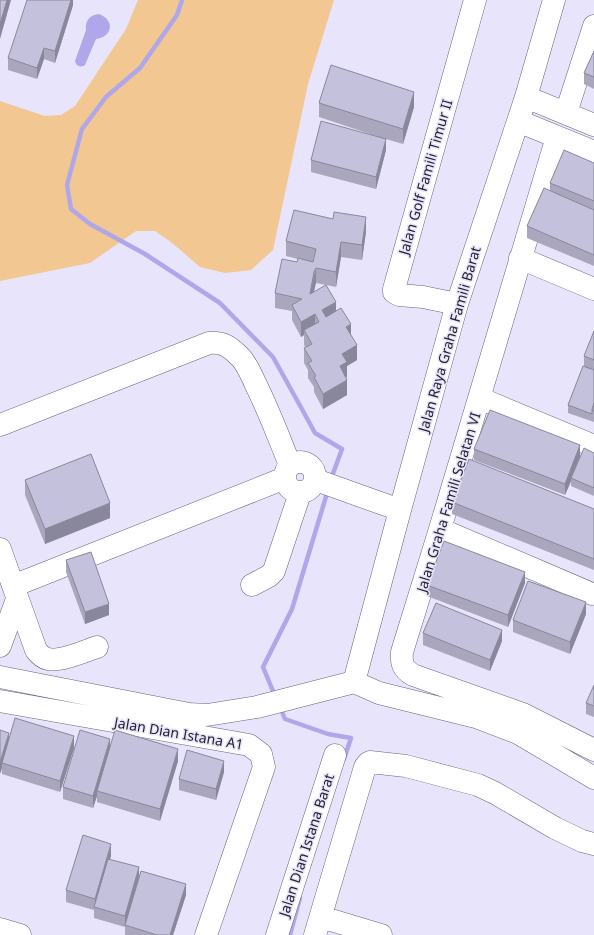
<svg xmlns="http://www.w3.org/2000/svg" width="594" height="935" font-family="'Noto Sans',sans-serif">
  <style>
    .green { fill: #f2c792 }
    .water { fill: #b0a7eb }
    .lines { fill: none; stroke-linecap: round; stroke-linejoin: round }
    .stream { stroke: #b0a7eb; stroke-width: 4.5 }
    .minor-casing { stroke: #67647d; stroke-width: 23 }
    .minor { stroke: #fff; stroke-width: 22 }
    .wall { fill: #a9a6be }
    .shaded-wall { fill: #89879b }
    .building { fill: #c4c1dd; stroke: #89879b }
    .labels { text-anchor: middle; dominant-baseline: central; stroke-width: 3; stroke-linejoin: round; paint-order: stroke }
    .street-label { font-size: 14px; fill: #24232d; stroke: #e7e4fc }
  </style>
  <rect width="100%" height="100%" fill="#e7e4fc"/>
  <!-- green -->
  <path class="green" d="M138 0H334L308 84 273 250 251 270 225 273 200 267 171 242 155 231H136L90 263 0 281V101L45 116 61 115 75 106 126 29Z"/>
  <!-- water -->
  <path class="water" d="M99 14C115 20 113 37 96 39L85 65C80 68 76 66 75 61L86 30C85 20 90 15 99 14Z"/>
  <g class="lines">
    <!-- stream -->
    <path class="stream" d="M182 0 177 15 140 68 106 97 82 129 67 185 71 209 90 224 145 254 220 303 273 357 303 411 315 433 342 449 331 479
      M275 696 263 667 292 609 328 490
      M280 707 285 719 328 734 351 738 344 759
      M290 935 300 898"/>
    <!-- minor casing -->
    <g class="minor-casing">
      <path id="minor" d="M526 97 594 125
        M566 113 594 26
        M518 121 594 152
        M557 137 440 529 402 652C401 664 403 669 413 675L523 714 594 750
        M520 258 594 289
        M457 304 423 297 399 295 394 292V289L475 0
        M479 398 594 446
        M0 425 209 343C223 342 229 346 239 356 246 362 252 376 256 385 269 411 279 438 290 465
        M285 477a15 15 0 1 1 30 0a15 15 0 1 1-30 0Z
        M316 480 400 510
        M440 529 592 594
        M0 549 36 650C39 654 43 658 48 659 60 662 85 651 97 647
        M252 585 269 576 274 571 300 493
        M13 586 285 478
        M0 646 17 599
        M0 677 189 714 207 715 257 707 354 682 379 693 476 717 518 733 594 778
        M354 682 400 510 457 304 526 97 554 0
        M0 701 249 745 261 754 264 767 206 935
        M321 917 381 935
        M0 929 20 935
        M277 935 335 755
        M315 935 365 767 368 763 370 762 406 766 478 785 495 793 555 828 582 841 594 844"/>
    </g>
    <!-- minor -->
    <use href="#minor" class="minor"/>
  </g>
  <!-- wall -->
  <path class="wall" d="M73 0V5L55 63 44 59 37 79 8 70V58Z
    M594 51V89L584 84V73Z
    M319 103 414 107 403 144 386 139V150L376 189 311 172V160L376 136 319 117Z
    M594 163V266L527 238V226L550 191V183Z
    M333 219 366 232 362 260 341 257 336 287 316 283 314 287 313 293 336 312 351 335 357 360 347 366V377H346L347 395 323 409 314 392V387L308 378V370L304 363V348H306L304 345V335L301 337 292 320V311L275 308V293L297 262 298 259 286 256V241Z
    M594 331V422L568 413V405L584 366V356Z
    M474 449 580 456 594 453V496L571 486V481L565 495 474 460Z
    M25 480 110 518 45 544 25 495Z
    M452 502 594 509V570L452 514Z
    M66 560 109 615 85 624 66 572Z
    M525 583 508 627 427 596V585Z
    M586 614 570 654 513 632V620Z
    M423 633 502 641 490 671 423 645Z
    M594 685V717L586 714V703Z
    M0 730 9 740 74 748 60 792 2 774Z
    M110 745 178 761 160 821 97 802V796L93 808 63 799V787Z
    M224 772 216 800 179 790V779Z
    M111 856 110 859 139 879 186 895 173 935H125V927L94 918V910L66 902V890Z"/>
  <!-- shaded-wall -->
  <path class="shaded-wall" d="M7 0H11L0 39V24Z
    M71 0H73V5L55 63V51Z
    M44 48V59L37 79V68Z
    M414 92V107L403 144V129Z
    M386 139V150L376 189V177Z
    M366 217V232L362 260V245Z
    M341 242V257L336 287V272Z
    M316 268V283L310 309V294Z
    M336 302V317L322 325V310Z
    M315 314V329L304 330V335L301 337V322Z
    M351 324V339L346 327Z
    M357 345V360L347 366V377L340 381V366L342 354Z
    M347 380V395L323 409V394Z
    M580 445V456L571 478V481L565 495V484Z
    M110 503V518L45 544V529Z
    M525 572V583L508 627V615Z
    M586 602V614L570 654V642Z
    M109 604V615L85 624V612Z
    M502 630V641L490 671V660Z
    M9 733V744L2 763V768L0 774V762Z
    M74 736V748L60 792V781Z
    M110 739V750L97 791V796L93 808V796Z
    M178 749V761L160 821V809Z
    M224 761V772L216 800V789Z
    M111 844V856L96 907H95V899Z
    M139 867V879L125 925V916Z
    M186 884V895L173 935H170Z"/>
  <!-- building -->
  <path class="building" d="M0 0H7L0 24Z
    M27 0H71L55 51 44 48 37 68 8 58Z
    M594 51V77L584 73Z
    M331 65 414 92 403 129 319 103Z
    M321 121 386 139 376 177 311 160Z
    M564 150 594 163V201L550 183Z
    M544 188 594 210V255L527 226Z
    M294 210 333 219 334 212 366 217 362 245 341 242 336 272 316 268 314 272 310 294 326 285 336 302 322 310 326 317 341 308 351 324 346 327 357 345 342 354 347 362 340 366 347 380 323 394 314 377 316 376 308 363 312 361 304 348 312 344 304 330 319 322 315 314 301 322 292 305 302 299 275 293 282 259 297 262 298 258 313 262 316 249 286 241Z
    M594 331V360L584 356Z
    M583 366 594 370V403L592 410V414L568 405Z
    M594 403V411L592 410Z
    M490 410 580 445 565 484 474 449Z
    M584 448 594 453V488L571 478Z
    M91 454 110 503 45 529 25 480Z
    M469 459 594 509V559L452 502Z
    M444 541 525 572 508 615 427 585Z
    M91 552 109 604 85 612 66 560Z
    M528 581 586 602 570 642 513 620Z
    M436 603 502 630 490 660 423 633Z
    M594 685V706L586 703Z
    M15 718 74 736 60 781 2 763Z
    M0 730 9 733 0 762Z
    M80 730 110 739 93 796 63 787Z
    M115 730 178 749 160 809 97 791Z
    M187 750 224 761 216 789 179 779Z
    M83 835 111 844 95 899 66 890Z
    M108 859 139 867 125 916 94 907Z
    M141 871 186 884 170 935H157L125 925Z"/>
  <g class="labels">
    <!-- street labels -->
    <g class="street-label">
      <text transform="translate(425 177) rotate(-74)">Jalan Golf Famili Timur II</text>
      <text transform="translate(449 339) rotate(-74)">Jalan Raya Graha Famili Barat</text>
      <text transform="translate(448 502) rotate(-73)">Jalan Graha Famili Selatan VI</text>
      <text transform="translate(179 733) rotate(10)">Jalan Dian Istana A1</text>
      <text transform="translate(306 845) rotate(-72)">Jalan Dian Istana Barat</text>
    </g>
  </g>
</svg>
